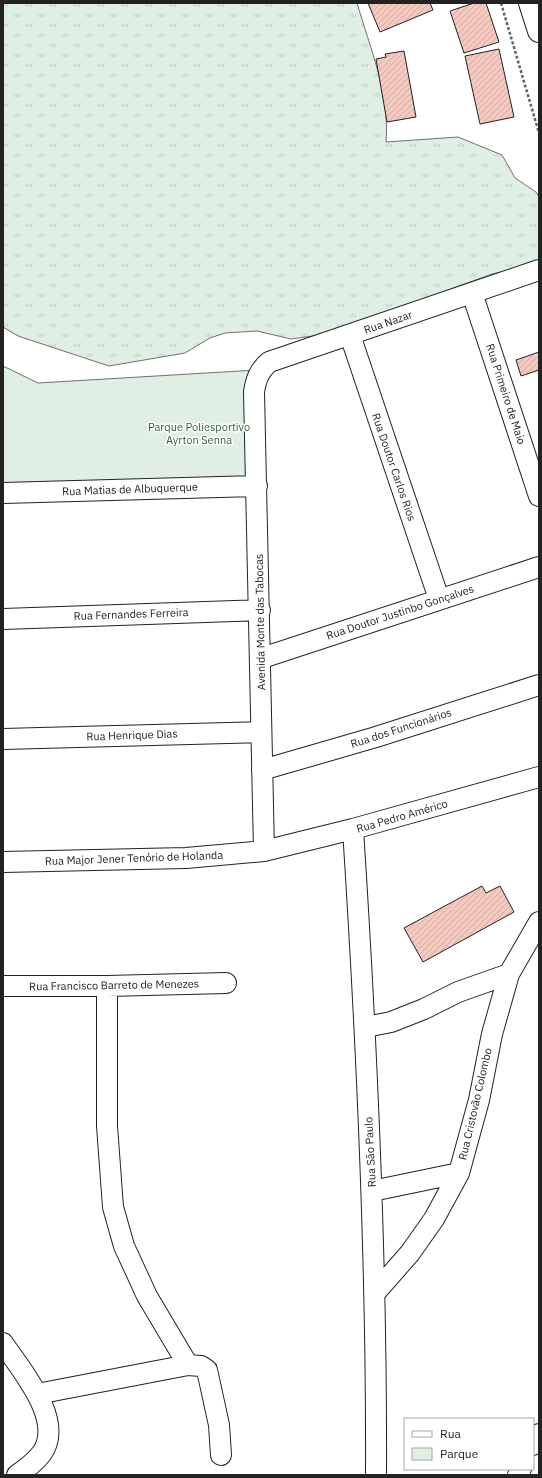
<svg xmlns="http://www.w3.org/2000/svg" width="542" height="1478" font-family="'IBM Plex Sans',sans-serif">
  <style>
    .grass { fill: url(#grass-tufts); stroke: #6f6f6f }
    .park { fill: #e0efe3; stroke: #6f6f6f }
    .building { fill: url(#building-hatch); stroke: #222 }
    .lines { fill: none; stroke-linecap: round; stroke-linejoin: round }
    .minor-casing { stroke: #222; stroke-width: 22 }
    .highway-casing { stroke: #222; stroke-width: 24 }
    .path { stroke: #646464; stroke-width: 2.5; stroke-dasharray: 3 2; stroke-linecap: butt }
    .minor { stroke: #fff; stroke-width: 20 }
    .highway { stroke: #fff; stroke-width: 22 }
    .labels { text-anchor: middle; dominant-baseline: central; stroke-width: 3; stroke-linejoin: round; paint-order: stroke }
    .street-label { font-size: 11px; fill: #222; stroke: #fff }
    .park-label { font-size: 11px; fill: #2f5e38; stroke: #fff }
  </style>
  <defs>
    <pattern id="grass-tufts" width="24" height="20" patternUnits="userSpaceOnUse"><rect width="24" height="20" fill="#e0efe3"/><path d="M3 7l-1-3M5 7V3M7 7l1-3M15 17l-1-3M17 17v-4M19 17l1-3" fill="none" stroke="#c0cdc2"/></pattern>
    <pattern id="building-hatch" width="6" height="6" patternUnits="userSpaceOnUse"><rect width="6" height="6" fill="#f3c9c0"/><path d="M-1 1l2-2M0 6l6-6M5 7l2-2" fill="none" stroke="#d0aca5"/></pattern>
  </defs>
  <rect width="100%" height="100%" fill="#fff"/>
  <!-- grass -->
  <path class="grass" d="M3 3H357C370 48 390 94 386 142L458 137 502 155 515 178 536 192 539 197V263L492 274 346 327 313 336 291 339 257 331 225 333 210 338 185 353 109 366 18 336 3 327Z"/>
  <!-- park -->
  <path class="park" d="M3 366 38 383 257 370 261 492 3 496Z"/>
  <!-- building -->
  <path class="building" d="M368 3H430L433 10 380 32Z
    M474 3H486L499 42 464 53 450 11Z
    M499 49 514 117 480 124 465 56Z
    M404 51 416 117 387 122 376 59 386 57 385 54Z
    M539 352V370L521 376 516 360Z
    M482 886 486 893 500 886 514 912 423 962 404 928Z"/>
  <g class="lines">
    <!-- minor casing -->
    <g class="minor-casing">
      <path id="minor" d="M472 293 539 496
        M350 335 439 599
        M3 493 257 486
        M3 619 260 610
        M262 658 539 567
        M3 739 261 732
        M262 770 376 737 539 685
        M353 829C367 1045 377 1259 376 1475
        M264 851 254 392C256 379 259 371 269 362L539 270
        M3 862 186 858 264 851 353 829 539 777
        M3 986H107L226 983
        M107 986V1126L113 1207 124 1246 147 1296 188 1365 201 1366 207 1370 219 1425 221 1455
        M366 1027 391 1022 424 1009 458 992 509 974
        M372 1191 459 1173
        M375 1293 410 1253 434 1219 459 1173 479 1100 492 1034 509 974 539 922
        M3 1343C21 1370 65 1420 42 1453 35 1462 26 1469 17 1475
        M37 1394 188 1365
        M533 1445 539 1434
        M518 1475 521 1469"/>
    </g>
    <!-- highway casing -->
    <g class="highway-casing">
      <path id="highway" d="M530 3 539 31"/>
    </g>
    <!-- path -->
    <path class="path" d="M501 3 539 133"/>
    <!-- minor -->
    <use href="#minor" class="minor"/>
    <!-- highway -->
    <use href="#highway" class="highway"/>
  </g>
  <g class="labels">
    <!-- street labels -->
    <g class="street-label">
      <text transform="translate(388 322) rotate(-19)">Rua Nazar</text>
      <text transform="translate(506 394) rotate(72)">Rua Primeiro de Maio</text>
      <text transform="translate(394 467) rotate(71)">Rua Doutor Carlos Rios</text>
      <text transform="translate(130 489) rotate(-2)">Rua Matias de Albuquerque</text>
      <text transform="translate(400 612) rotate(-18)">Rua Doutor Justinbo Gonçalves</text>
      <text transform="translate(131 614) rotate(-2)">Rua Fernandes Ferreira</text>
      <text transform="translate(260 622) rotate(-91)">Avenida Monte das Tabocas</text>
      <text transform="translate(401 728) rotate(-18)">Rua dos Funcionários</text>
      <text transform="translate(132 735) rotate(-2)">Rua Henrique Dias</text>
      <text transform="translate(402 816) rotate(-16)">Rua Pedro Américo</text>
      <text transform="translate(134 858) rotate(-2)">Rua Major Jener Tenório de Holanda</text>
      <text transform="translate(114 985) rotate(-1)">Rua Francisco Barreto de Menezes</text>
      <text transform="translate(475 1104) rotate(-77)">Rua Cristovão Colombo</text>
      <text transform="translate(370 1152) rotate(-93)">Rua São Paulo</text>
    </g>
    <!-- park labels -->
    <g class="park-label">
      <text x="199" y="427">Parque Poliesportivo<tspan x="199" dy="13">Ayrton Senna</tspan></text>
    </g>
  </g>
  <!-- border -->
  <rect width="542" height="1478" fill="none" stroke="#222222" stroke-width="8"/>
  <!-- legend -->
  <rect x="404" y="1418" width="130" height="52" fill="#ffffff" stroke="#a7a7a7"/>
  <rect x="412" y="1431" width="20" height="6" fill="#ffffff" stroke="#a7a7a7"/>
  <text x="440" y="1438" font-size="12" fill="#222222">Rua</text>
  <rect x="412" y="1448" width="20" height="12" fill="#e0efe3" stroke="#a7a7a7"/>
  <text x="440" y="1458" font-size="12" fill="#222222">Parque</text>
</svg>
